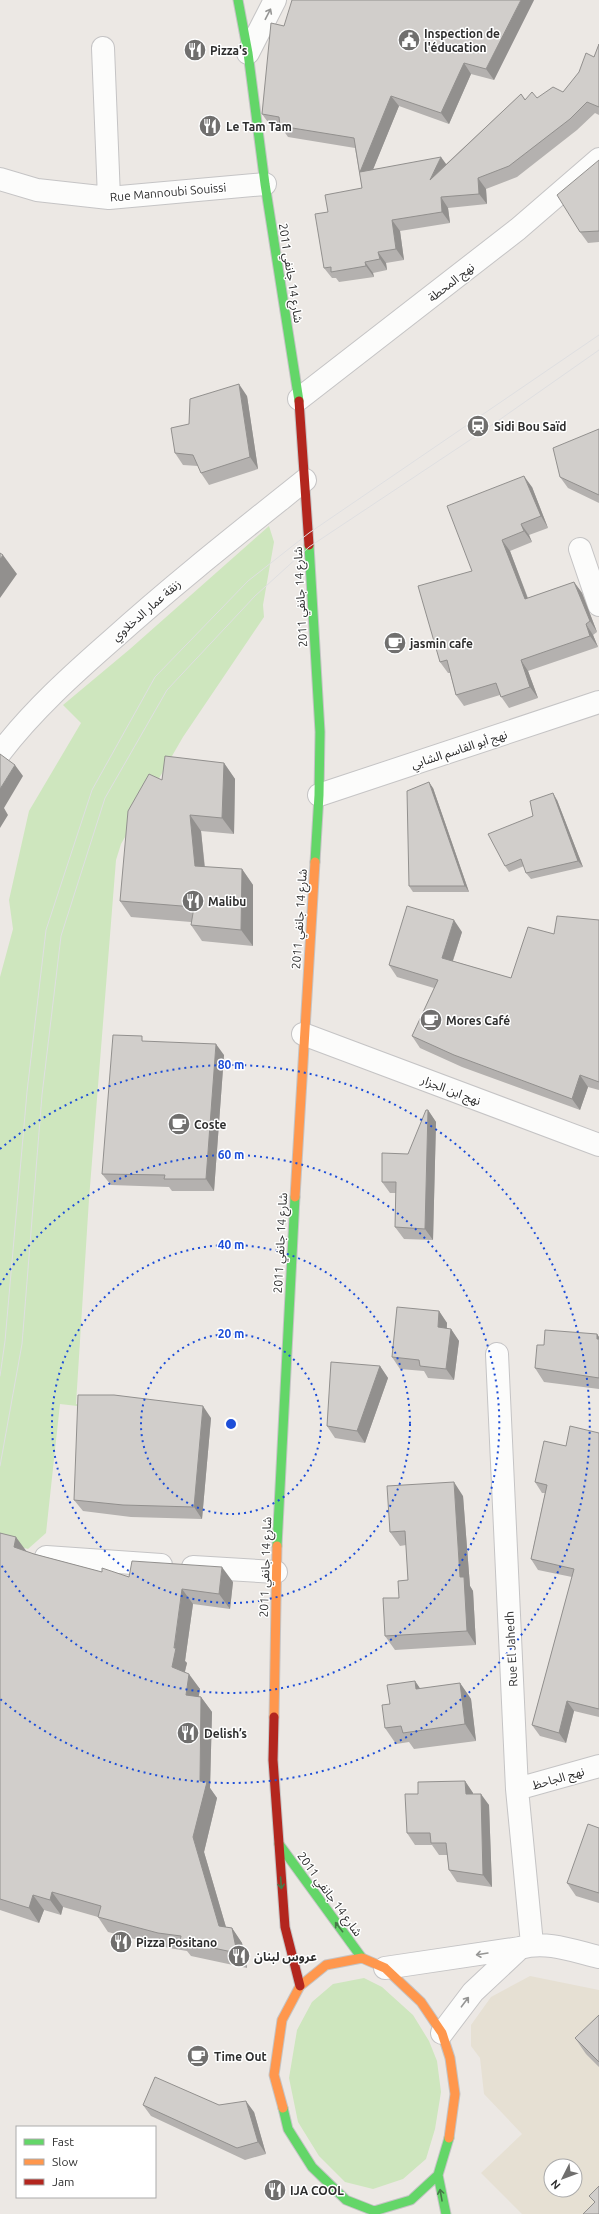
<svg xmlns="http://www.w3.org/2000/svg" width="599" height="2214" font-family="Ubuntu,'Noto Sans Arabic',sans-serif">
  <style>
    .education { fill: #e6e0d3; fill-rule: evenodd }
    .green { fill: #cee6be }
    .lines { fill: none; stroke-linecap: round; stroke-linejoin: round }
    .street-casing { stroke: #c5c4c5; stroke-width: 24 }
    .fast-casing { stroke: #c5c4c5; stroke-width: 11 }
    .slow-casing { stroke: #c5c4c5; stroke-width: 11 }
    .jam-casing { stroke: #c5c4c5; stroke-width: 11 }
    .street { stroke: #fcfcfb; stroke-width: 22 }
    .fast { stroke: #63d668; stroke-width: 9 }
    .slow { stroke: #ff974d; stroke-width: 9 }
    .jam { stroke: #b3261e; stroke-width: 9 }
    .tram { stroke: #dfdfe1; stroke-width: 1 }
    .wall { fill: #b4b1af }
    .shaded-wall { fill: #92908e }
    .building { fill: #d1cecb; stroke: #92908e }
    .oneway { stroke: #959594 }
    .oneway2 { stroke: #467a48 }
    .ring { fill: none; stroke: #1d4ed8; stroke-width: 2; stroke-dasharray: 2 4 }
    .labels { text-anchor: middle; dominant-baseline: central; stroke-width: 3; stroke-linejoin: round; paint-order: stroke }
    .poi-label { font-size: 12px; font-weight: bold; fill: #2e2e2e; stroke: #fff; text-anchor: start }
    .street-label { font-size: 12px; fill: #2e2e2e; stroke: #fff }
    .centre { fill: #1d4ed8; stroke: #fff; stroke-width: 2 }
    .ring-label { font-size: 12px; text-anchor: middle; font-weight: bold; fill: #1d4ed8; stroke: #fff; stroke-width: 3; stroke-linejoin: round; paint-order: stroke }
  </style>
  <rect width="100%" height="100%" fill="#ece8e4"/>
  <!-- education -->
  <path class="education" d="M530 1976 599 1990V2214H522L481 2173 522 2134 484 2094 480 2058 471 2046V2025L491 1997ZM551 2166H575V2190H551Z"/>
  <!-- green -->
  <path class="green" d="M269 526 274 542 263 605 264 617 183 737 121 844 116 860 89 1199 76 1404 86 1407 60 1404 46 1533 28 1549 0 1541V977L13 929 9 900 29 811 81 723 63 705 130 649Z
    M364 1978 382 1987 413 2015 429 2041 437 2061 441 2092 435 2129 426 2159 403 2179 373 2189 345 2182 319 2156 298 2122 289 2078 297 2030 312 2002 333 1984Z"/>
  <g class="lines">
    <!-- street casing -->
    <g class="street-casing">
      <path id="street" d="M103 48 109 198
        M248 53 275 0
        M0 179 37 190 109 198 265 184
        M299 399 518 229 599 159
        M580 549 599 605
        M0 753C32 711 73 674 113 639 175 583 240 532 305 480
        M319 795 599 702
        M303 1034 599 1145
        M497 1354 517 1789 532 1944
        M46 1557 161 1565
        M193 1567 276 1572
        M517 1789 599 1766
        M385 1968 520 1948C546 1940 574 1951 599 1957
        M442 2033 473 1992 520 1948"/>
    </g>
    <!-- fast casing -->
    <g class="fast-casing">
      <path id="fast" d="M238 0 248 53 265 184 299 401
        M309 545 320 732 319 795 315 862
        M277 1546 295 1197
        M279 1844 362 1958
        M283 2108 288 2129 312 2167 346 2200 374 2211 411 2200 438 2175 449 2138
        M438 2175 446 2214"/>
    </g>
    <!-- slow casing -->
    <g class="slow-casing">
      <path id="slow" d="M295 1197 315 862
        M274 1717 277 1546
        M362 1958 385 1968 421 2002 442 2033 450 2058 455 2094 449 2138
        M283 2108 274 2075 282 2020 300 1986 326 1965 362 1958"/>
    </g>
    <!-- jam casing -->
    <g class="jam-casing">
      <path id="jam" d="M299 401 309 545
        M274 1717 273 1760 285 1927 300 1986"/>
    </g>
    <!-- street -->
    <use href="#street" class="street"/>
    <!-- fast -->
    <use href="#fast" class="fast"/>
    <!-- slow -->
    <use href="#slow" class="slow"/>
    <!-- jam -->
    <use href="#jam" class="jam"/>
    <!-- tram -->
    <path class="tram" d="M0 1376 5 1341 27 1092 46 930 92 790 155 677 248 581 309 533 599 335
      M0 1466 22 1344 42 1095 61 936 105 798 167 690 255 596 309 547 482 432 599 350"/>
  </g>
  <!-- wall -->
  <path class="wall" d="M534 0 494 80 471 74 449 124 399 106 373 169 446 164 521 94 525 99 537 98 563 92 594 57 599 44V115L595 113 577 130 517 177 486 189 487 204 448 208 450 223 400 231 404 260 386 263 387 270 373 273 374 277 339 282 336 278H332L324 268 328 212 362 188 355 148 288 137 281 127 270 125 262 114Z
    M599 160V242L588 243 580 232Z
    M247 396 258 469 209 485 201 473 198 466 183 465 175 453 189 424Z
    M599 429V503L568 488 560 477Z
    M532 487 548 528 529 535 532 542 510 551 528 598 574 582 582 593 597 632 593 635 598 647 528 671 538 698 509 708 500 695 464 706 456 695 450 673H448L440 662 472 571Z
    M224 763 235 779 234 834 201 831 205 867 242 869 253 885V946L202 941 191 925V922L131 917 120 901 162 780Z
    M433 788 469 892H413L409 886Z
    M557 800 583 867 531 879 526 873 524 866 509 872 505 866 533 816Z
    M599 920V1090L588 1087 580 1110 462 1067 420 1048 412 1036 434 988 397 977 389 965 462 932 453 961 511 978 554 934Z
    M145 1041 224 1055 214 1191H172L169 1187 111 1185 102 1174Z
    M428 1110 436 1122 433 1240 404 1239 395 1227 396 1193H390L382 1182 408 1154Z
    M439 1311 447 1323V1329H451L459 1341 454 1380 428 1378 424 1371 400 1369 392 1357Z
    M597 1334 599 1337V1389L544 1382 535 1368 544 1345Z
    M380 1366 388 1378 365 1443 335 1438 327 1426Z
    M211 1418 202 1519 131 1517 83 1511 74 1500Z
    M599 1433V1717L574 1711 566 1743 540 1736 532 1725 572 1577 538 1570 531 1559 545 1493H542L535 1482 566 1446Z
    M463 1496 470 1586 473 1591 476 1645 395 1650 385 1636 399 1598 408 1580 406 1545 400 1546 390 1532Z
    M0 1533 27 1552 102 1572 129 1577 233 1582 230 1609 193 1604 185 1661 187 1663 185 1672 200 1689 199 1696 201 1697 212 1712 210 1788 217 1798 204 1852 226 1927 232 1928 242 1943 247 1968 191 1956 187 1951 169 1948 108 1932 98 1917 63 1907 61 1915 44 1910 39 1923 0 1910Z
    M415 1681 420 1689 460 1683 471 1699 476 1741 414 1749 409 1742 396 1744 385 1728 390 1704Z
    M465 1781 473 1793V1794L489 1805 492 1887 457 1882 449 1870 447 1855H439L432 1845H415L407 1833 418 1794Z
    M599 1828V1903L576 1896 567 1883Z
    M599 2015V2067L586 2054 575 2038Z
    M143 2105H219L254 2112 266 2154 245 2160 151 2116Z"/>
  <!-- shaded-wall -->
  <path class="shaded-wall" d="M521 0H534L494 80 486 69Z
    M464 63 471 74 449 124 441 113Z
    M391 96 399 106 368 182 360 172Z
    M441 157 449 168 430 180Z
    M478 178 486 189 487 204 479 194Z
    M441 197 448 208 450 223 442 212Z
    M392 220 400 231 404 260 396 249Z
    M378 252 386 263 387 270 380 259Z
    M365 262 373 273 374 277 366 266Z
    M239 384 247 396 258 469 250 457Z
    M524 476 532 487 548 528 541 516Z
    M521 524 529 535 532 542 524 531Z
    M502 540 510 551 532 610 525 599Z
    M3 555 17 574 0 598V559Z
    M574 582 582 593 597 632 590 621Z
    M586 624 593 635 598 647 590 636Z
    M521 660 528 671 538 698 530 687Z
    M224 763 235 779 234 834 222 818Z
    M15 765 23 776 4 808 8 815 0 828V789Z
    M429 782 433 788 469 892 465 886Z
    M553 793 557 800 583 867 578 861Z
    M190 815 201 831 206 882 195 866Z
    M242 869 253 885V946L241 930Z
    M454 920 462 932 450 969 442 958Z
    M216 1044 224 1055 214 1191 206 1179Z
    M580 1075 588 1087 580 1110 572 1099Z
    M428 1110 436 1122 433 1240 425 1229Z
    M439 1311 447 1323 446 1339 438 1327Z
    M451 1329 459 1341 454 1380 446 1369Z
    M597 1334 599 1337V1342L597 1339Z
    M380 1366 388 1378 365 1443 357 1431Z
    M203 1406 211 1418 202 1519 194 1507Z
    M454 1482 463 1496 470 1586 473 1591 476 1645 467 1631 460 1577Z
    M16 1537 27 1552 14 1547Z
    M222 1567 233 1582 230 1609 219 1594Z
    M182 1589 193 1604 185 1661 187 1663 182 1682 172 1667Z
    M189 1674 200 1689 196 1710 186 1695Z
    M415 1681 426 1697 416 1689Z
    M460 1683 471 1699 476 1741 465 1724Z
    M201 1697 212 1712 210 1788 217 1798 204 1852 230 1941 219 1926 193 1837 200 1781Z
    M567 1701 574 1711 566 1743 559 1733Z
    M465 1781 473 1793 474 1806 466 1794Z
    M481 1794 489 1805 492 1887 483 1875Z
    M52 1892 63 1907 61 1915 50 1900Z
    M33 1895 44 1910 39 1923 29 1908Z
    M232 1928 242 1943 247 1968 237 1953Z
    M246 2101 254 2112 266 2154 258 2142Z"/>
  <!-- building -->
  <path class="building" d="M292 0H521L486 69 464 63 441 113 391 96 360 172 441 157 430 180 521 94 525 100 532 92 537 98 553 87 563 92 579 72 586 53 594 57 599 44V107L587 102 570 119 509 166 478 178 479 194 441 197 442 212 392 220 396 249 378 252 380 259 365 262 366 266 331 272V267L324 268 315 214 328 212 325 195 362 188 354 138 280 126 279 117 262 114 271 23 284 26Z
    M599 160V231L580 232 557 195Z
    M239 384 250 457 201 473 193 455 175 453 171 428 189 424 190 399Z
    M599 429V495L560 477 553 448Z
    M524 476 541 516 521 524 524 531 502 540 525 599 574 582 590 621 586 624 590 636 521 660 530 687 501 697 496 683 456 695 447 660 440 662 418 586 472 571 447 506Z
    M0 553 3 555 0 559Z
    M0 754 15 765 0 789Z
    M165 756 224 763 222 818 190 815 195 866 242 869 241 930 191 925 194 907 120 901 128 811 149 774 162 780Z
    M429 782 465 886H409L407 791Z
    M553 793 578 861 526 873 521 859 505 866 488 834 533 816 530 801Z
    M407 906 454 920 442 958 511 978 528 927 554 934 557 916 599 920V1082L580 1075 572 1099 454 1055 412 1036 438 980 389 965Z
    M113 1035 142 1036V1041L216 1044 206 1179H164L165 1175 102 1174Z
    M426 1110H428L425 1229 395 1227 396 1182H382V1153L408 1154Z
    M397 1307 439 1311 438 1327 451 1329 446 1369 420 1366 419 1360 392 1357Z
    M545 1330 597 1334V1339H599V1378L535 1368 537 1345H544Z
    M331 1362 380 1366 357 1431 327 1426Z
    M78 1395H114L203 1406 194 1507 123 1505 74 1500Z
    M570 1426 599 1433V1709L567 1701 559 1733 532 1725 574 1569 531 1559 547 1485 535 1482 544 1441 566 1446Z
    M454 1482 460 1577H464L467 1631 385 1636 383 1598H399L398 1581 408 1580 405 1531 390 1532 387 1486Z
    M0 1533 16 1537 14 1547 34 1554 102 1572V1568L129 1577 132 1561 222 1567 219 1594 182 1589 174 1648H176L172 1667 189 1674 186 1695 201 1697 200 1781 207 1782 193 1837 219 1926 232 1928 237 1953 180 1941 181 1936 158 1933 98 1917 101 1906 52 1892 50 1900 33 1895 29 1908 0 1899Z
    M415 1681 416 1689 460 1683 465 1724 403 1733 401 1726 385 1728 382 1705 390 1704 387 1685Z
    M465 1781 466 1794H481L483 1875 449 1870 446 1843H431L430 1833H407L405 1794H418V1782Z
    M588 1824 599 1828V1893L567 1883Z
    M599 2015V2062L575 2038Z
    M155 2077 219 2105 246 2101 258 2142 237 2148 143 2105Z
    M599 2186V2214H583L595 2202 589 2196Z"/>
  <!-- one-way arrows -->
  <defs><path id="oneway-shaft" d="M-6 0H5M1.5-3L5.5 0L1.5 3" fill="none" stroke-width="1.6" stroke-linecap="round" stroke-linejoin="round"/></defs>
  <g class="oneway">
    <use href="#oneway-shaft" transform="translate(268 14) rotate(-63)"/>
    <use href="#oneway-shaft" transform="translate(482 1954) rotate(171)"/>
    <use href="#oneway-shaft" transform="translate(465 2002) rotate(-53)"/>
  </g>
  <g class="oneway2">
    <use href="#oneway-shaft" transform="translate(281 1883) rotate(86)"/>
    <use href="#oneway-shaft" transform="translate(339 1927) rotate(-128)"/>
    <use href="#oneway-shaft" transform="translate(441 2195) rotate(-100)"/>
  </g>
  <!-- distance rings -->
  <g class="ring">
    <circle cx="231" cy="1424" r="90"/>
    <circle cx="231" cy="1424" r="179"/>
    <path d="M0 1285A269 269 0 1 1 0 1563"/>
    <path d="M0 1149A359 359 0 1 1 0 1699"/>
  </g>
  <!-- icons -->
  <defs>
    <g id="civic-disc" transform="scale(1.15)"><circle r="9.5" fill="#706f6e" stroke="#fff"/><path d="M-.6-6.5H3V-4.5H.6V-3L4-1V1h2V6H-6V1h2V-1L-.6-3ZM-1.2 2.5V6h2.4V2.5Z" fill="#fff"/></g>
    <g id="restaurant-disc" transform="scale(1.15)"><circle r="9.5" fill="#706f6e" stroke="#fff"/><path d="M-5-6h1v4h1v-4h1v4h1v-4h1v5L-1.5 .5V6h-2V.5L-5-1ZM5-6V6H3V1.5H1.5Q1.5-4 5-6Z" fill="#fff"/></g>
    <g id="station-disc" transform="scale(1.15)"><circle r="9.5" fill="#706f6e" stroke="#fff"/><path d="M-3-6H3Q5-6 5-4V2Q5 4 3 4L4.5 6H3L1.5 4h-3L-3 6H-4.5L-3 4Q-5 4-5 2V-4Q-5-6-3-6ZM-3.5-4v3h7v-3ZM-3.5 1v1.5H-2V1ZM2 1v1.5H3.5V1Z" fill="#fff"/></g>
    <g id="cafe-disc" transform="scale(1.15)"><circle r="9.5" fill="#706f6e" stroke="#fff"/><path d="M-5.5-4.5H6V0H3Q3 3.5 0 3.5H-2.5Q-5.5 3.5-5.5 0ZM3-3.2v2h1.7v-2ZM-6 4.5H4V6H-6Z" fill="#fff"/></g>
  </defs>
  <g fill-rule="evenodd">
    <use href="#civic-disc" x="409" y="40"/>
    <use href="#restaurant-disc" x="195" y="50"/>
    <use href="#restaurant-disc" x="210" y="126"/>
    <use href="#station-disc" x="478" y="426"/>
    <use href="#cafe-disc" x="395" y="643"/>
    <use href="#restaurant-disc" x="193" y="901"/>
    <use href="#cafe-disc" x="431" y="1020"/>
    <use href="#cafe-disc" x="179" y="1124"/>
    <use href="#restaurant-disc" x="188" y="1733"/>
    <use href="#restaurant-disc" x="121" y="1942"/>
    <use href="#restaurant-disc" x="239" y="1956"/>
    <use href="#cafe-disc" x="198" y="2056"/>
    <use href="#restaurant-disc" x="275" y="2190"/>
  </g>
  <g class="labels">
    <!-- poi labels -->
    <g class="poi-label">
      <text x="424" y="33">Inspection de<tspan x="424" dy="14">l'éducation</tspan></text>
      <text x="210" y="50">Pizza's</text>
      <text x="226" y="126">Le Tam Tam</text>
      <text x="494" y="426">Sidi Bou Saïd</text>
      <text x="410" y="643">jasmin cafe</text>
      <text x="208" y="901">Malibu</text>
      <text x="446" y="1020">Mores Café</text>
      <text x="194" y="1124">Coste</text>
      <text x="204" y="1733">Delish’s</text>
      <text x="136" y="1942">Pizza Positano</text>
      <text x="254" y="1956">عروس لبنان</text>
      <text x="214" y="2056">Time Out</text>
      <text x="290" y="2190">IJA COOL</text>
    </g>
    <!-- street labels -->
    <g class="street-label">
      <text transform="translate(168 192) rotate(-5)">Rue Mannoubi Souissi</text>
      <text transform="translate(291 273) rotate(81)">شارع 14 جانفي 2011</text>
      <text transform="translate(451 282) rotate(-38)">نهج المحطة</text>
      <text transform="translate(300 597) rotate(-93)">شارع 14 جانفي 2011</text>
      <text transform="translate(146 610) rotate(-41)">زنقة عمار الدخلاوي</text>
      <text transform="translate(459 749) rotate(-18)">نهج أبو القاسم الشابي</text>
      <text transform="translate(299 919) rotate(-86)">شارع 14 جانفي 2011</text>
      <text transform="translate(451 1090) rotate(21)">نهج ابن الجزار</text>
      <text transform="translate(280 1243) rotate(-87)">شارع 14 جانفي 2011</text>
      <text transform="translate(265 1567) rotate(-88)">شارع 14 جانفي 2011</text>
      <text transform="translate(511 1649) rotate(-93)">Rue El Jahedh</text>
      <text transform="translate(558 1778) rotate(-16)">نهج الجاحظ</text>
      <text transform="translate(330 1894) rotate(54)">شارع 14 جانفي 2011</text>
    </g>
  </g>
  <circle cx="231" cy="1424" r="6" class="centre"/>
  <g class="ring-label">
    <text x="231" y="1069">80 m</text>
    <text x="231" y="1159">60 m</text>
    <text x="231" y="1249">40 m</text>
    <text x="231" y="1338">20 m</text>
  </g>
  <!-- legend -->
  <rect x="16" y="2126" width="140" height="72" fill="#ffffff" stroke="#ababab"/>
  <rect x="24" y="2139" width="20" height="6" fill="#63d668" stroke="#ababab"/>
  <text x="52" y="2146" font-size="12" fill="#2e2e2e">Fast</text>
  <rect x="24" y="2159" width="20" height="6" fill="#ff974d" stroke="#ababab"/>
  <text x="52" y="2166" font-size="12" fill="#2e2e2e">Slow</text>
  <rect x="24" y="2179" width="20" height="6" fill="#b3261e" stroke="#ababab"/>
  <text x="52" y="2186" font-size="12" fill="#2e2e2e">Jam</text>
  <!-- north arrow -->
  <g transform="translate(563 2178) rotate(228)"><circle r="19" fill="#ffffff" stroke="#ababab"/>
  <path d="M0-3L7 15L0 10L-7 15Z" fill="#706f6e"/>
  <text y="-6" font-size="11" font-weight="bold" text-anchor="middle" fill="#2e2e2e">N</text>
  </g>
</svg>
